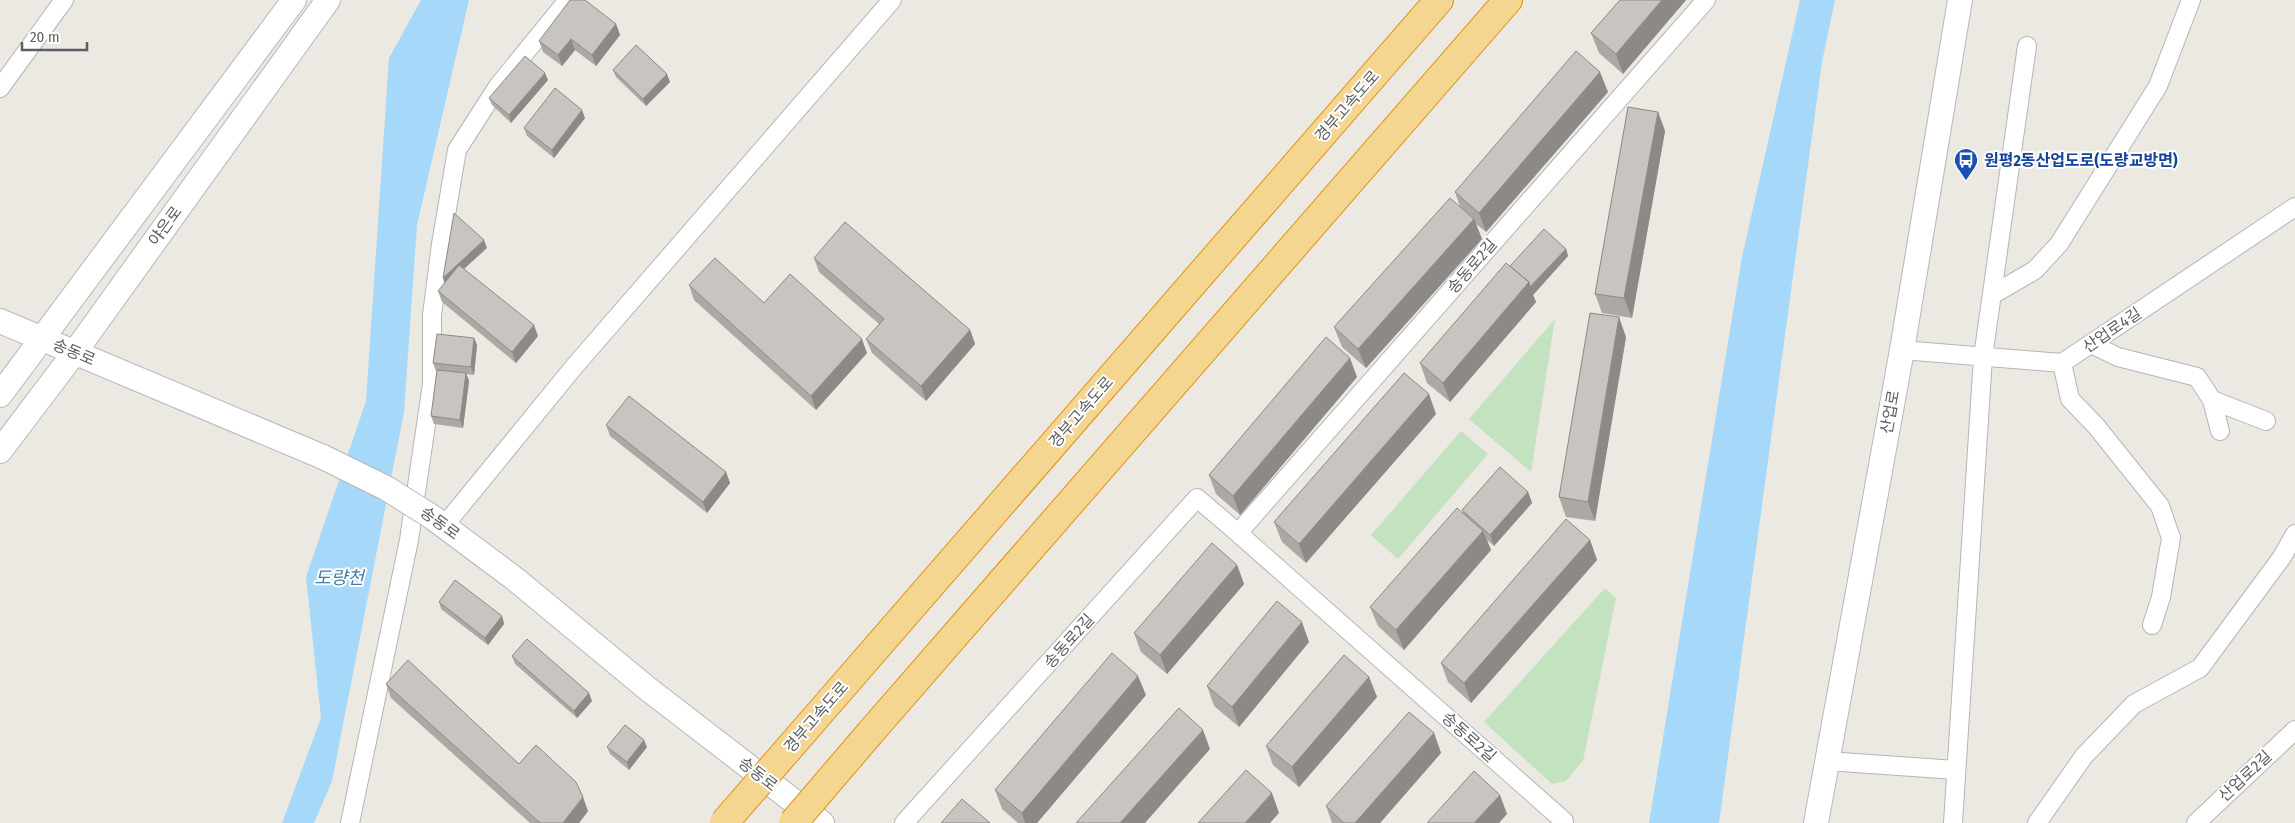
<svg xmlns="http://www.w3.org/2000/svg" width="2295" height="823" font-family="'Fira Sans Condensed','Noto Sans KR',sans-serif">
  <style>
    .green { fill: #c2e2c0 }
    .water { fill: #a6d9f9 }
    .lines { fill: none; stroke-linecap: round; stroke-linejoin: round }
    .street-casing { stroke: #b3b5b9; stroke-width: 20 }
    .secondary-casing { stroke: #b4b7bc; stroke-width: 26 }
    .highway-casing { stroke: #df9210; stroke-width: 30 }
    .street { stroke: #fff; stroke-width: 18 }
    .secondary { stroke: #fff; stroke-width: 24 }
    .highway { stroke: #f5d690; stroke-width: 28 }
    .secondary-bridge-casing { stroke: #b4b7bc; stroke-width: 26; stroke-linecap: butt }
    .highway-bridge-casing { stroke: #df9210; stroke-width: 30; stroke-linecap: butt }
    .secondary-bridge { stroke: #fff; stroke-width: 24 }
    .highway-bridge { stroke: #f5d690; stroke-width: 28 }
    .wall { fill: #aca9a5 }
    .shaded-wall { fill: #8c8986 }
    .building { fill: #c8c4c0; stroke: #8c8986 }
    .labels { text-anchor: middle; dominant-baseline: central; stroke-width: 4; stroke-linejoin: round; paint-order: stroke }
    .street-label { font-size: 16px; fill: #5b5e62; stroke: #fff }
    .transit-label { font-size: 16px; font-weight: bold; fill: #164399; stroke: #fff; text-anchor: start }
    .water-label { font-size: 18px; font-style: italic; fill: #447ba9; stroke: #fff }
  </style>
  <rect width="100%" height="100%" fill="#ece9e2"/>
  <!-- green -->
  <path class="green" d="M1555 319 1531 472 1469 419Z
    M1461 431 1488 454 1398 559 1371 535Z
    M1605 588 1616 598 1583 761 1566 781 1552 784 1484 722Z"/>
  <!-- water -->
  <path class="water" d="M421 0H469L417 225 404 412 332 781 314 823H282L321 718 306 577 366 401 389 58Z
    M1800 0H1835L1822 62 1719 823H1649L1742 257Z"/>
  <g class="lines">
    <!-- street casing -->
    <g class="street-casing">
      <path id="street" d="M0 88 64 0
        M1992 295 2035 270 2059 244 2158 86 2191 0
        M2091 344 2118 357 2197 377 2212 400 2220 431
        M1902 350 2062 363 2295 207
        M2062 363 2070 399 2096 426 2160 506 2171 538 2161 597 2152 625
        M2212 400 2266 421
        M444 526 573 368 892 0
        M1827 761 1956 770
        M350 823 409 540 432 384V315L441 244 457 150 498 86 568 0
        M904 823 1197 498 1238 533
        M1564 823V821L1238 533 1706 0
        M1953 823 1983 357 2027 46
        M2037 823 2084 756 2134 704 2200 668 2282 557 2295 534
        M2196 823 2295 730"/>
    </g>
    <!-- secondary casing -->
    <g class="secondary-casing">
      <path id="secondary" d="M0 321 323 457
        M0 395 294 0
        M0 451 75 352 328 0
        M432 517 515 579 648 689 822 823
        M1816 823 1902 350 1960 0"/>
    </g>
    <!-- highway casing -->
    <g class="highway-casing">
      <path id="highway" d="M831 700 1439 0
        M870 733 1508 0"/>
    </g>
    <!-- street -->
    <use href="#street" class="street"/>
    <!-- secondary -->
    <use href="#secondary" class="secondary"/>
    <!-- highway -->
    <use href="#highway" class="highway"/>
    <!-- secondary-bridge casing -->
    <g class="secondary-bridge-casing">
      <path id="secondary-bridge" d="M323 457 386 488 432 517"/>
    </g>
    <!-- highway-bridge casing -->
    <g class="highway-bridge-casing">
      <path id="highway-bridge" d="M724 823 831 700
        M793 823 870 733"/>
    </g>
    <!-- secondary-bridge -->
    <use href="#secondary-bridge" class="secondary-bridge"/>
    <!-- highway-bridge -->
    <use href="#highway-bridge" class="highway-bridge"/>
  </g>
  <!-- wall -->
  <path class="wall" d="M1620 0H1686L1623 74 1599 53 1591 33Z
    M616 24 620 35 596 66 575 50 562 66 543 52 539 41Z
    M613 70 670 82 646 106 616 77Z
    M548 80 511 123 492 105 489 98Z
    M1608 92 1486 232 1476 224 1482 239 1366 368 1342 347 1334 327 1460 207 1455 192Z
    M1658 112 1665 131 1632 318 1602 313 1595 294Z
    M585 118 554 158 527 136 524 128Z
    M487 248 464 269 538 336 516 363 442 302 438 291Z
    M1566 249 1568 256 1533 295 1536 302 1450 402 1427 383 1420 363 1510 266Z
    M814 258 970 330 975 344 926 401 872 353 866 339 879 324 819 272Z
    M689 285 764 303 867 353 816 410 694 300Z
    M1626 337 1595 521 1566 517 1559 497Z
    M474 338 477 345 474 375 466 374 469 381 463 428 434 424 431 416 437 371H436L433 363Z
    M1357 377 1240 515 1216 494 1209 475Z
    M1436 414 1306 563 1282 542 1274 522Z
    M606 425 726 472 730 483 707 513 610 436Z
    M1528 492 1532 503 1494 546 1487 540 1491 550 1404 650 1378 626 1370 607 1463 512 1462 510Z
    M1590 540 1597 560 1471 703 1448 682 1441 663Z
    M1237 565 1244 584 1167 674 1141 652 1134 633Z
    M439 602 502 616 504 624 488 645 441 609Z
    M1309 642 1239 727 1214 706 1207 686Z
    M512 656 592 701 577 718 515 664Z
    M1369 677 1377 697 1299 787 1273 765 1266 746Z
    M386 684 519 764 588 811 579 823H530L391 698Z
    M1146 695 1037 823H1018L1002 809 995 790Z
    M1434 733 1441 753 1380 823H1332L1326 806Z
    M607 747H647L629 770 610 754Z"/>
  <!-- shaded-wall -->
  <path class="shaded-wall" d="M1662 0H1686L1623 74 1616 54Z
    M616 24 620 35 596 66 592 55Z
    M571 39 575 50 562 66 558 55Z
    M1600 72 1608 92 1486 232 1479 213Z
    M545 73 548 80 511 123 509 115Z
    M667 74 670 82 646 106 643 99Z
    M582 110 585 118 554 158 552 150Z
    M1658 112 1665 131 1632 318 1624 298Z
    M1474 219 1482 239 1366 368 1358 349Z
    M484 240 487 248 445 286 443 278Z
    M1566 249 1568 256 1533 295 1536 302 1450 402 1443 383 1529 282Z
    M1619 317 1626 337 1595 521 1588 502Z
    M534 325 538 336 516 363 512 352Z
    M970 330 975 344 926 401 921 386Z
    M474 338 477 345 474 375 471 367Z
    M862 339 867 353 816 410 811 396Z
    M1350 358 1357 377 1240 515 1233 496Z
    M466 373 469 381 463 428 460 420Z
    M1429 394 1436 414 1306 563 1299 544Z
    M726 472 730 483 707 513 703 502Z
    M1528 492 1532 503 1494 546 1490 535Z
    M1483 531 1491 550 1404 650 1396 630Z
    M1590 540 1597 560 1471 703 1464 683Z
    M1237 565 1244 584 1167 674 1160 655Z
    M502 616 504 624 488 645 485 638Z
    M1302 622 1309 642 1239 727 1232 707Z
    M1138 676 1146 695 1037 823H1025L1022 813Z
    M1369 677 1377 697 1299 787 1292 767Z
    M589 693 592 701 577 718 574 711Z
    M1203 730 1210 749 1145 823H1120Z
    M1434 733 1441 753 1380 823H1355Z
    M644 740 647 747 629 770 627 762Z
    M1272 793 1279 813 1270 823H1245Z
    M1500 795 1507 814 1499 823H1474Z
    M583 797 588 811 579 823H563Z"/>
  <!-- building -->
  <path class="building" d="M570 0H585L616 24 592 55 571 39 558 55 539 41Z
    M1620 0H1662L1616 54 1591 33Z
    M636 45 667 74 643 99 613 70Z
    M1576 51 1600 72 1479 213 1455 192Z
    M525 56 545 73 509 115 489 98Z
    M555 88 582 110 552 150 524 128Z
    M1628 107 1658 112 1624 298 1595 294Z
    M1450 198 1474 219 1358 349 1334 327Z
    M454 213 484 240 443 278Z
    M845 222 970 330 921 386 866 339 884 319 814 258Z
    M1544 229 1566 249 1530 287 1529 282 1510 266Z
    M715 258 764 303 790 274 862 339 811 396 689 285Z
    M1506 263 1529 282 1443 383 1420 363Z
    M459 265 534 325 512 352 438 291Z
    M1590 313 1619 317 1588 502 1559 497Z
    M437 334 474 338 471 367 433 363Z
    M1326 337 1350 358 1233 496 1209 475Z
    M437 370 466 373 460 420 431 416Z
    M1404 373 1429 394 1299 544 1274 522Z
    M629 396 726 472 703 502 606 425Z
    M1500 467 1528 492 1490 535 1462 510Z
    M1457 508 1483 531 1396 630 1370 607Z
    M1566 519 1590 540 1464 683 1441 663Z
    M1212 543 1237 565 1160 655 1134 633Z
    M455 580 502 616 485 638 439 602Z
    M1277 601 1302 622 1232 707 1207 686Z
    M527 639 589 693 574 711 512 656Z
    M1112 653 1138 676 1022 813 995 790Z
    M1344 655 1369 677 1292 767 1266 746Z
    M408 660 519 764 536 745 576 782 583 797 563 823H542L539 822 386 684Z
    M1179 708 1203 730 1120 823H1076Z
    M1409 712 1434 733 1355 823H1344L1326 806Z
    M625 725 644 740 627 762 607 747Z
    M1246 770 1272 793 1245 823H1198Z
    M1474 771 1500 795 1474 823H1427Z
    M962 799 990 823H941Z"/>
  <!-- icons -->
  <defs>
    <g id="bus-pin" transform="scale(1.25)"><path d="M0 17L-7.5 6A9.5 9.5 0 1 1 7.5 6Z" fill="#1a4fb4" stroke="#fff"/><path d="M-5-6H5V4H4V6H2V4H-2V6H-4V4H-5ZM-3.5-4V0h7V-4ZM-3.5 1.2v1.5H-2V1.2ZM2 1.2v1.5H3.5V1.2Z" fill="#fff"/></g>
  </defs>
  <g fill-rule="evenodd">
    <use href="#bus-pin" x="1966" y="160"/>
  </g>
  <g class="labels">
    <!-- street labels -->
    <g class="street-label">
      <text transform="translate(1347 106) rotate(-49)">경부고속도로</text>
      <text transform="translate(165 226) rotate(-54)">야은로</text>
      <text transform="translate(1472 266) rotate(-49)">송동로2길</text>
      <text transform="translate(2112 330) rotate(-34)">산업로4길</text>
      <text transform="translate(74 352) rotate(23)">송동로</text>
      <text transform="translate(1081 412) rotate(-49)">경부고속도로</text>
      <text transform="translate(1890 412) rotate(-80)">산업로</text>
      <text transform="translate(440 523) rotate(36)">송동로</text>
      <text transform="translate(1069 641) rotate(-48)">송동로2길</text>
      <text transform="translate(816 717) rotate(-49)">경부고속도로</text>
      <text transform="translate(1469 737) rotate(42)">송동로2길</text>
      <text transform="translate(758 774) rotate(38)">송동로</text>
      <text transform="translate(2245 776) rotate(-43)">산업로2길</text>
    </g>
    <!-- transit labels -->
    <g class="transit-label">
      <text x="1984" y="160">원평2동산업도로(도량교방면)</text>
    </g>
    <!-- water labels -->
    <g class="water-label">
      <text x="339" y="578">도량천</text>
    </g>
  </g>
  <!-- scale -->
  <path d="M22 42v8h65v-8" fill="none" stroke="#5b5e62" stroke-width="2.5"/>
  <text x="30" y="42" font-size="15" fill="#5b5e62" stroke="#ffffff" stroke-width="4" paint-order="stroke">20 m</text>
</svg>
